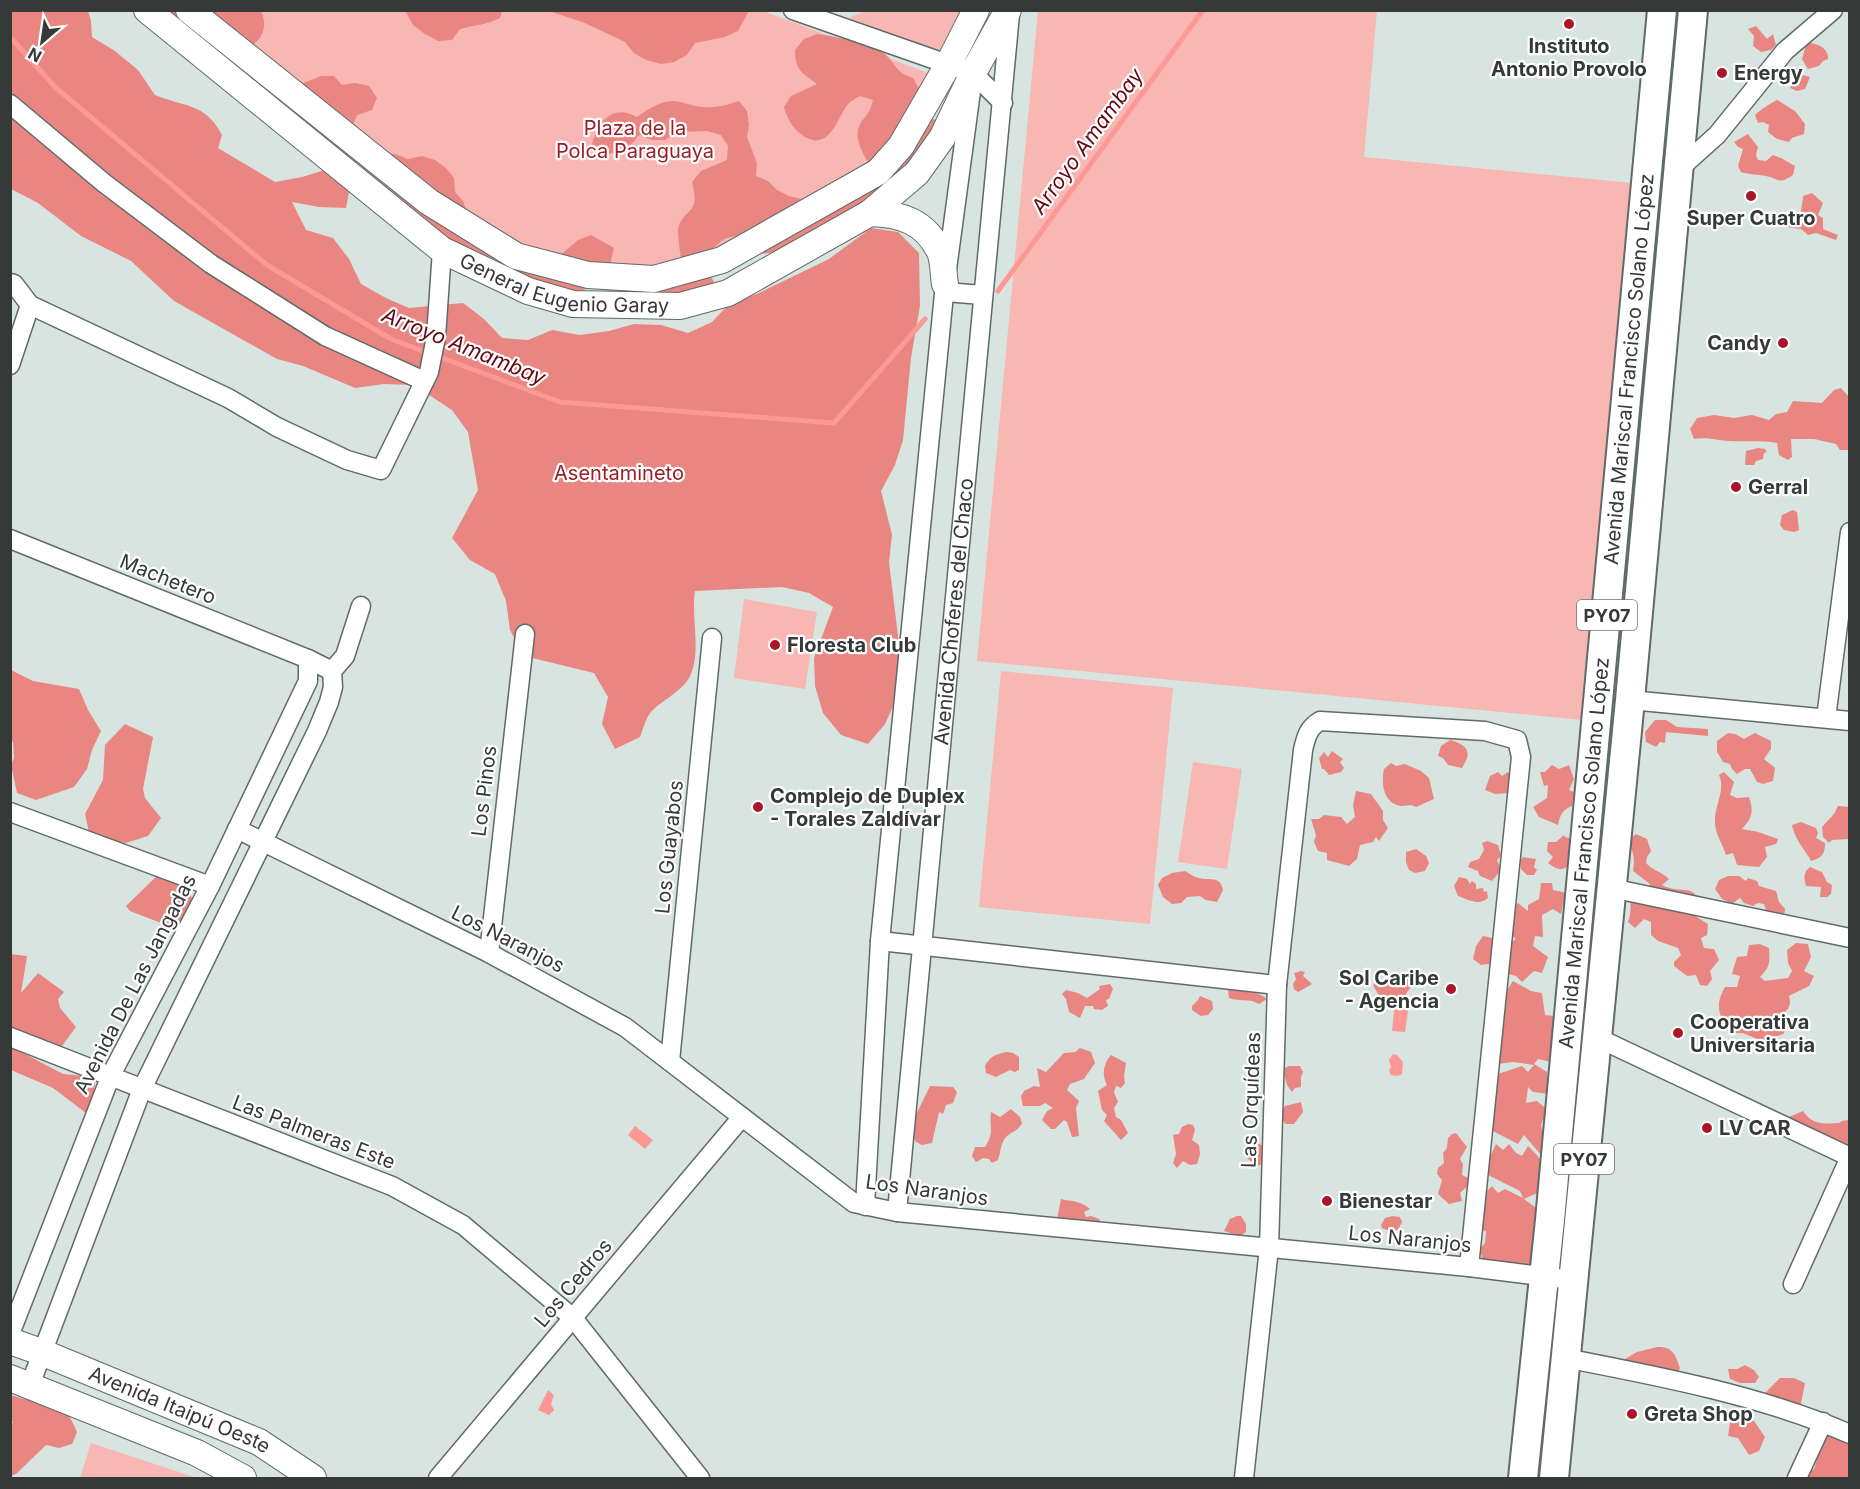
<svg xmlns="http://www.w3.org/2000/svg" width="1860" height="1489" font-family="Inter,sans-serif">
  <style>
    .green { fill: #f8b7b3 }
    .forest { fill: #e98682 }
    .water { fill: #fd9894 }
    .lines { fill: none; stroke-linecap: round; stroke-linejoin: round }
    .stream { stroke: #fd9894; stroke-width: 5 }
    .street-casing { stroke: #606b68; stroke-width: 21 }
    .secondary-casing { stroke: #606b68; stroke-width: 28 }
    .primary-casing { stroke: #606b68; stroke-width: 32 }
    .street { stroke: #fff; stroke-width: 18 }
    .secondary { stroke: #fff; stroke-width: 26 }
    .primary { stroke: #fff; stroke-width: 28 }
    .poi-dot { fill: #ab1528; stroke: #fff; stroke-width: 2 }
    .labels { text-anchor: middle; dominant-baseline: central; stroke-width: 4.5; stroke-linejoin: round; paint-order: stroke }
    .shield { fill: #fff; stroke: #727474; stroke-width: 1.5 }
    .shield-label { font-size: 18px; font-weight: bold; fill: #353938 }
    .poi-label { font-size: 20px; font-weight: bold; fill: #353938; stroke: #fff; text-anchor: start }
    .park-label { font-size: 20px; fill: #952028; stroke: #fff }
    .street-label { font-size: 20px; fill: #353938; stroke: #fff }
    .water-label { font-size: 21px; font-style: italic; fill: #620712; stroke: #fff }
  </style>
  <rect width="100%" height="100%" fill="#d8e4e0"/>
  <!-- green -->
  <path class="green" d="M194 11H763L931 74 886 159 689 268 563 270 422 195Z
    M865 11H965L948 56 849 18Z
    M1038 11H1377L1364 157 1632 183 1582 720 977 661Z
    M744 599 817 612 805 689 734 678Z
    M1001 671 1173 688 1150 924 979 907Z
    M1193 762 1242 769 1227 869 1178 862Z
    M91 1443 197 1478H80Z"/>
  <!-- forest -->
  <path class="forest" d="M10 11H88L91 21 92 37 115 51 138 70 155 95C183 107 205 102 222 135L218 148 275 182 302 177 328 169 351 182 346 208 319 207 292 202 306 230 333 238 349 259 361 284 386 298 409 308 463 303 484 319 502 338 528 340 552 330 580 335 609 331 634 324 661 325 688 333 712 322 731 302 757 294 829 259 871 228 898 232 919 253 920 306 911 358 903 440 895 465 881 491 892 535 889 562 899 644 896 700 885 724 868 744 841 735 823 713 815 686 814 658 833 607 809 593 782 587 695 591C691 617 701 650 691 674 684 691 663 699 651 712 646 718 643 729 640 737L615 749 602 724 608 697 594 673 524 656 510 630 506 601 495 574 470 560 452 538 478 490 468 432 452 410 414 385 384 384 355 388 303 366 277 359 174 301 131 261 81 236 38 203 11 189Z
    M162 11H261C269 28 261 41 246 50L271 80 268 93Z
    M401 11H502L500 18C487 25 474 25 460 29L452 40 438 41 425 34 413 25 406 12Z
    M549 11H749L738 31 725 37 695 43 687 55 674 62 661 64 646 60 634 53 625 42 585 23Z
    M1756 26 1767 39 1773 34 1776 45 1771 50 1761 52 1753 46 1754 36 1748 29Z
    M817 34C833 36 873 44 885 54 897 65 895 72 913 78L919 89 912 102 910 114 936 120 927 146 880 194 798 244 770 253 756 254 735 236C718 240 722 242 710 251 701 257 691 259 681 262 681 255 677 233 678 229 684 206 701 217 692 182L701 171 727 160 728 146 721 135 707 131 678 132 665 140H652L639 135 630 146 604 156 591 150C595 125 611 102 637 117 648 110 659 101 673 101 680 101 689 105 696 106 711 109 725 106 739 101L747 111 749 125 747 137 757 163 756 176 768 181 777 190 789 196 801 199 865 176 868 162C861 150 852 134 862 121 869 112 870 112 873 100L860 96C856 98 851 101 848 104 837 118 830 151 805 137 793 130 788 120 784 107L791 96 817 84C802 73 795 70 795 50L804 39Z
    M1810 43C1819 44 1829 49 1828 59L1823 61 1819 66 1808 69 1802 59 1806 45Z
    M1795 68 1800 69 1802 75 1810 77 1805 89 1797 91 1790 88 1793 79 1792 72Z
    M321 76H334L342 85 355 83 369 86 377 98 372 110 357 115 352 128 382 153 395 154 408 159 422 156 435 160 446 168 454 178 455 192 463 201 472 228 558 257 578 240 591 235 614 248 608 274 701 268C715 278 718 285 713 302L622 297 596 286 583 290 574 299 438 237 286 126 294 99 296 86Z
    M1777 100 1795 111 1805 124 1804 134 1792 138 1789 142 1777 139 1768 132 1769 125 1763 122 1758 123 1755 115C1760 110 1771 103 1777 100Z
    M1748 134 1758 147 1756 155 1758 160 1766 161 1773 155 1781 158 1795 166 1793 175C1778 185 1780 179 1766 176 1757 174 1750 175 1741 172L1738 166 1743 149 1738 147 1734 142Z
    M1812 193 1823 203 1818 215 1823 218V229L1838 235 1836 240 1816 233 1808 235 1801 229 1785 227V214H1794L1801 217C1800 209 1803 204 1803 196Z
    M1841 388 1849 397V450H1840L1836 444 1814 439H1791L1792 457 1788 460 1779 455 1777 443C1761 440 1745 442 1728 441 1714 440 1709 437 1694 439L1690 429 1697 418 1714 415 1734 418 1752 415 1769 420 1776 414 1787 412 1793 401 1822 403 1834 390Z
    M1758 448 1765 449 1767 452 1764 453 1763 459 1756 461 1754 465H1745L1746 451Z
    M1793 510 1797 512 1799 530 1794 532 1784 530 1780 525 1782 515Z
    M11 670 33 681 79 689 88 710 101 731 92 750 87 769 74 787 36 800 17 793 11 765 14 758 13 742 10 741Z
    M1655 720H1666L1677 727 1708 729V736L1666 732 1665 743 1660 742 1656 747 1646 742 1645 732Z
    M125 724 153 737 143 789 145 798 161 818 148 836 110 848 91 841 85 814 103 780 105 745Z
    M1728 733 1735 734 1744 739 1755 733 1771 741V749L1764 759 1775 768 1773 781 1763 784 1757 782 1750 769H1745L1737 774 1732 769 1730 764 1723 762 1717 752V741Z
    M1450 740C1467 745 1473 751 1462 768L1448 765 1443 758 1438 756 1441 746Z
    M1332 751 1343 759 1340 762 1344 768 1341 772 1329 775 1324 769H1322L1319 758 1324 752 1328 757Z
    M1391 763 1396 766 1405 764 1421 771 1429 778 1434 799 1416 807C1410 804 1408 806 1401 806 1383 803 1381 783 1384 769Z
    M1552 765 1559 769 1569 765 1574 779 1569 790 1574 792 1572 806C1562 810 1560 815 1558 825L1539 817 1533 807 1547 798 1548 785 1544 786 1540 772H1545Z
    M1498 772 1502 776 1508 772 1511 777 1509 793 1495 794 1485 790 1490 776Z
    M1724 772 1734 782 1730 795 1737 798 1749 797C1754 812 1752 818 1742 829L1758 832 1778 839 1776 844 1765 847 1767 857 1759 867 1737 865 1733 853 1726 855C1723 845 1715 833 1715 823 1714 805 1726 791 1719 775Z
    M1356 791 1371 794 1383 811V820L1388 828 1379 841 1376 837 1373 842 1360 845 1357 859 1349 866 1327 860V853L1318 851 1314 842 1316 835 1311 819H1319L1324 815 1341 817 1347 824 1355 817 1353 805Z
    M1838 806 1849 807V839L1832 840 1829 843 1823 837 1822 827 1834 814Z
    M1801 822 1816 828 1818 833 1816 838 1825 843C1825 854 1822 858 1811 861 1804 848 1795 840 1792 825Z
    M1636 834 1647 839 1651 851 1647 857 1646 863C1654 871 1660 871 1669 879L1662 885C1683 896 1694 879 1704 912L1695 916 1708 924 1707 935 1701 938 1704 948 1714 949 1719 960 1710 971 1712 979 1707 986 1700 985 1696 975 1687 976 1674 966V962L1681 955 1678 948 1658 941 1651 935V922L1644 919 1635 928 1628 922C1632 912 1630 903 1630 891L1648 889 1650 884 1633 871C1635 859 1634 851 1627 841Z
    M1564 835 1565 837 1573 839 1571 865C1561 871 1557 870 1548 863L1553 857 1547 851 1548 842H1556Z
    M1487 841 1498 845 1501 856 1497 860 1501 870 1492 881 1480 876 1478 871 1468 867 1470 862 1479 859 1484 850 1482 843Z
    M1416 849 1426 856 1429 863 1425 871 1415 873 1409 870 1406 862V852Z
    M1523 857 1536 859 1534 867 1537 870 1534 875H1527L1521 869 1520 860Z
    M1810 867 1822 872 1827 882 1832 885 1831 894 1827 897H1820L1821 887 1806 886C1804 878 1803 873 1810 867Z
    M164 869 189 887 194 908 187 929 174 928 130 911 126 906Z
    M1185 871C1190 874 1194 877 1199 878 1210 881 1220 875 1223 890L1217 902 1206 900 1200 896 1187 897 1181 903 1172 904 1163 897 1158 885 1162 878 1172 873Z
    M1728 876H1739L1746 881 1748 878 1757 881 1759 886 1776 891 1779 902 1785 909 1784 916 1767 913 1764 904 1758 903 1753 906 1744 903 1740 898 1732 904 1722 899 1715 889 1719 880Z
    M1459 877 1467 879 1470 884 1472 881 1476 884V889L1483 888 1484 892 1487 891 1488 898C1479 906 1469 900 1458 896L1454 886Z
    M1541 883H1552L1553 890 1563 892 1568 898 1563 904 1561 914 1553 909 1542 915 1543 937 1535 936 1533 946 1548 957 1542 973 1534 971 1522 982 1516 976 1504 973 1505 965 1511 957 1508 944 1516 939 1510 934 1511 910 1518 903 1528 911V905L1539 899Z
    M1483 936 1492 938 1497 950 1491 953 1493 958 1489 964 1481 965 1473 959 1476 946Z
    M1796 943 1808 944 1811 957 1804 971 1814 976 1809 986 1789 996C1792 1006 1788 1010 1780 1016L1790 1025 1783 1034 1762 1041 1743 1033H1731C1719 1016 1714 1006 1725 987H1737L1740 976 1732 974 1737 957 1747 956 1749 945 1760 944 1769 948C1770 964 1770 966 1760 977L1765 981 1788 978 1792 971 1788 963 1787 950Z
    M10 954 27 956 21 993 38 973 64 992 58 999 60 1008 76 1027 62 1046 43 1041 11 1028Z
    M1301 971 1305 972 1303 976 1312 984 1298 992 1294 989 1293 984 1296 979 1294 973Z
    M1388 971 1396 977 1395 973H1407L1411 978V987L1407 992 1404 1002 1391 1008 1389 1001 1383 1003 1373 985 1380 980 1388 982Z
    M1513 981 1531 991 1542 993 1545 1015 1555 1016V1063L1538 1059 1534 1064 1547 1072 1548 1094 1533 1092 1528 1087 1526 1103 1537 1101 1549 1111 1547 1118 1543 1119 1541 1126 1548 1146 1541 1155 1524 1135 1518 1144 1489 1129 1492 1076 1522 1066 1528 1072 1534 1065 1513 1062 1497 1064 1500 1001Z
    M1110 984 1113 989 1109 999 1106 1000 1108 1006 1102 1010 1094 1009 1093 1006H1085L1080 1018 1069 1012 1066 999 1062 994 1066 990 1078 993 1087 998 1100 989 1099 986Z
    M1228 990C1241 991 1257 990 1267 999L1259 1004C1250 998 1239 1002 1229 998Z
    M1200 996 1212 1001 1213 1009 1208 1015 1201 1016 1192 1010V1006L1198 1000Z
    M10 1046 63 1074 96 1077 90 1116 53 1088 11 1070Z
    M1080 1048 1091 1052 1095 1063 1084 1079 1070 1084 1067 1090 1079 1101 1076 1108 1079 1136 1072 1137 1067 1122 1064 1120 1055 1129H1051L1042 1120 1047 1111 1053 1108 1045 1103 1040 1106H1023L1021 1096 1024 1091 1034 1086 1040 1087 1037 1068 1046 1072 1064 1053 1075 1052Z
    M1007 1052 1013 1053 1019 1057V1070L1015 1072 1010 1070 996 1077 986 1073 985 1066C990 1056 996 1054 1007 1052Z
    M1111 1055 1126 1063 1124 1076 1125 1083 1121 1088 1116 1086 1114 1092 1118 1102 1114 1108 1116 1117 1121 1120 1128 1133 1121 1140 1104 1121 1107 1115 1102 1110 1098 1091 1107 1085C1101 1074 1104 1063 1111 1055Z
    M1289 1066H1300L1303 1072 1301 1077V1087L1295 1088 1292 1092 1287 1085 1283 1069Z
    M930 1086 953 1087 957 1092 953 1103 946 1105 943 1114 939 1112 932 1143 922 1145 916 1142 909 1129Z
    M1301 1102 1303 1112 1294 1124H1286L1281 1119 1280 1112 1285 1106Z
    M1011 1109 1020 1117 1022 1123C1018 1131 1013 1131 1007 1136 1000 1143 1001 1152 998 1160L992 1163 989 1159 983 1158 976 1162 972 1156 975 1147H985C995 1131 989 1129 991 1112L1000 1117Z
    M1803 1111C1812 1125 1824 1124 1839 1123L1842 1121 1849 1120V1145L1845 1147 1794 1128 1789 1117Z
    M1188 1124 1193 1125 1195 1130 1192 1140 1199 1145 1200 1154 1197 1164 1190 1165 1183 1161 1177 1168 1173 1163 1176 1154 1173 1135 1179 1134 1182 1127Z
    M1456 1133 1467 1147 1460 1159 1463 1164 1462 1175 1468 1178V1186L1460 1193 1462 1201 1449 1204 1438 1194 1442 1180 1437 1174 1438 1168 1444 1163 1443 1153 1447 1148 1448 1138 1452 1134Z
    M1249 1141 1257 1142 1267 1149V1161L1258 1166C1247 1159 1239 1155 1249 1141Z
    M1496 1144 1503 1150 1509 1144 1516 1153 1522 1156 1528 1146 1537 1155 1548 1172 1542 1196 1535 1194 1524 1199 1539 1210 1538 1270 1483 1263 1480 1248 1485 1243 1486 1231 1482 1230 1485 1207 1480 1198 1492 1186 1498 1193 1505 1189 1523 1198 1520 1191 1486 1174 1489 1159Z
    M1061 1199C1073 1202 1079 1200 1090 1209L1084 1212 1086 1217 1091 1216 1099 1219 1106 1231 1056 1224Z
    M1237 1216H1241L1246 1224V1232L1240 1236 1224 1231 1230 1219Z
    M1393 1216 1400 1217 1402 1222 1398 1230 1389 1231 1382 1228 1381 1225 1385 1218Z
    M1657 1347C1673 1346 1676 1356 1680 1368L1675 1378 1632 1371 1625 1359 1637 1352Z
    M1745 1365 1754 1370 1759 1377 1755 1383H1740L1730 1379 1728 1369H1737Z
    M1780 1378H1794L1805 1383 1801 1404 1783 1410 1764 1394Z
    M11 1395C18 1397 26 1400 34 1401 59 1406 67 1406 77 1432L72 1444 59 1448 46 1445 16 1474 11 1476 10 1428 13 1422 11 1420Z
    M1732 1410 1754 1421 1765 1437 1759 1451 1749 1455 1738 1438 1728 1436Z
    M1831 1428 1846 1432 1847 1443 1849 1444V1478H1799L1814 1469 1823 1442Z"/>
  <!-- water -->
  <path class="water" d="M1395 1003 1409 1004 1405 1032 1392 1031Z
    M1393 1054 1397 1055 1403 1062 1402 1074 1397 1076 1391 1075 1389 1070 1391 1067 1389 1060Z
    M635 1126 653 1140 645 1149 628 1135Z
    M548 1390 554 1395 551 1404 554 1410 549 1415 538 1410Z"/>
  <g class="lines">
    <!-- stream -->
    <path class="stream" d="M10 37 56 88 267 265 391 339 428 353
      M998 291 1203 10
      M437 356 560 402 834 423 925 319"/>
    <!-- street casing -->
    <g class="street-casing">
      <g id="street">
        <path d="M793 10 973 73 1003 103"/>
        <path d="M10 104 104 183 211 264 325 336 424 381"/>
        <path d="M1679 169 1717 135 1785 51 1833 10"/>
        <path d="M10 283 14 284 30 305 228 398 277 427 347 460 381 470 429 372 436 337 442 250"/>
        <path d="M945 292 983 295"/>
        <path d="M10 365 30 305"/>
        <path d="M10 539 308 659 332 671 333 687 329 702 317 731 142 1089 30 1385"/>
        <path d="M332 671 345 656 361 606"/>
        <path d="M1630 700 1850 721"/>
        <path d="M1826 718 1850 532"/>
        <path d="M10 812 210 886"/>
        <path d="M237 829 489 953 625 1027 854 1203 897 1212 1469 1267 1572 1280"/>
        <path d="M1611 888 1850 938"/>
        <path d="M880 941 1277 985"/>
        <path d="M489 953 525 634"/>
        <path d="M10 1037 392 1186 463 1225 573 1318 700 1478"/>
        <path d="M1596 1037 1850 1157"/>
        <path d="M670 1061 712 638"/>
        <path d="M865 1206 880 941 945 284 971 91"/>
        <path id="s1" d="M897 1212 1010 14"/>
        <path d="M1793 1284 1850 1157"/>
        <path d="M10 1334 111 1075 210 886 308 681V659"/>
        <path d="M1565 1358C1658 1376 1763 1396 1850 1434"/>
        <path d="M438 1478 742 1117"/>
        <path d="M1244 1478 1269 1248 1277 985 1303 750C1306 737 1308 728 1320 721L1485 731 1517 740 1521 757 1469 1267"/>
        <path d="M1797 1478 1823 1422"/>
      </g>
    </g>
    <!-- secondary casing -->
    <g class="secondary-casing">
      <g id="secondary">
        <path id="s2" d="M147 10 442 250 528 291 573 304 680 306 728 293 870 213 917 173 942 138 973 73 1008 10"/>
        <path d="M189 10 429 202 516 256 588 275 654 279 722 260 878 172 901 146 949 63 976 10"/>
        <path d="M870 213C901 214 925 221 940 252 944 261 943 274 945 284"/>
        <path id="s3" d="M10 1341 41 1352 259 1442 313 1478"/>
        <path d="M10 1378 197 1453 243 1478"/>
      </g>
    </g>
    <!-- primary casing -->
    <g class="primary-casing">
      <g id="primary">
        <path id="s4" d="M1523 1478 1550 1220 1662 10"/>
        <path d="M1554 1478 1630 700 1693 10"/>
      </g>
    </g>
    <!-- street -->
    <use href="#street" class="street"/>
    <!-- secondary -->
    <use href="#secondary" class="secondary"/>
    <!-- primary -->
    <use href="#primary" class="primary"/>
  </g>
  <!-- markers -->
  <g class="poi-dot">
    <circle cx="1569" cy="24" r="6"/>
    <circle cx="1722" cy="73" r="6"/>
    <circle cx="1751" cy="196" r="6"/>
    <circle cx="1783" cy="343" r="6"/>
    <circle cx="1736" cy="487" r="6"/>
    <circle cx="775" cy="645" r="6"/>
    <circle cx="758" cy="807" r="6"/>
    <circle cx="1451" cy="989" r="6"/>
    <circle cx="1678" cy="1033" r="6"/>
    <circle cx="1707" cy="1128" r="6"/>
    <circle cx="1327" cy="1201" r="6"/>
    <circle cx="1632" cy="1414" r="6"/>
  </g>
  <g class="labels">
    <!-- shield labels -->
    <g class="shield">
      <rect x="1577" y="600" width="60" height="30" rx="4.5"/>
      <rect x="1554" y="1144" width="60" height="30" rx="4.5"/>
    </g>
    <g class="shield-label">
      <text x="1607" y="615">PY07</text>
      <text x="1584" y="1159">PY07</text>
    </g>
    <!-- poi labels -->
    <g class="poi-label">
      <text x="1569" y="46" text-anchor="middle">Instituto<tspan x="1569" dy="23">Antonio Provolo</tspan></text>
      <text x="1734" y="73">Energy</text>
      <text x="1751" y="218" text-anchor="middle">Super Cuatro</text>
      <text x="1771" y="343" text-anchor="end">Candy</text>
      <text x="1748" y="487">Gerral</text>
      <text x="787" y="645">Floresta Club</text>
      <text x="770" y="796">Complejo de Duplex<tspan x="770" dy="23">- Torales Zaldívar</tspan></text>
      <text x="1439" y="978" text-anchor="end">Sol Caribe<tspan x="1439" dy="23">- Agencia</tspan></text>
      <text x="1690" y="1022">Cooperativa<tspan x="1690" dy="23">Universitaria</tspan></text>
      <text x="1719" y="1128">LV CAR</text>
      <text x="1339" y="1201">Bienestar</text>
      <text x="1644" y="1414">Greta Shop</text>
    </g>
    <!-- park labels -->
    <g class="park-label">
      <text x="635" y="128">Plaza de la<tspan x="635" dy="23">Polca Paraguaya</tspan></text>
      <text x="619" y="473">Asentamineto</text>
    </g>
    <!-- street labels -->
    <g class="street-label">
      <text stroke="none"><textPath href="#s2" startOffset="510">General Eugenio Garay</textPath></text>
      <text stroke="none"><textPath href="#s4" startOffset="1114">Avenida Mariscal Francisco Solano López</textPath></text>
      <text transform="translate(168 579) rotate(22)">Machetero</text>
      <text stroke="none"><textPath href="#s1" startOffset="603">Avenida Choferes del Chaco</textPath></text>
      <text transform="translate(484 791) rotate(-83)">Los Pinos</text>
      <text transform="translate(669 847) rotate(-84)">Los Guayabos</text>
      <text stroke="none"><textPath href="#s4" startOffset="628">Avenida Mariscal Francisco Solano López</textPath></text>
      <text transform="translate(508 939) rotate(27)">Los Naranjos</text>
      <text transform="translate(135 984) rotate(-63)">Avenida De Las Jangadas</text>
      <text transform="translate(1251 1100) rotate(-88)">Las Orquídeas</text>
      <text transform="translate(314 1132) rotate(21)">Las Palmeras Este</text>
      <text transform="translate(927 1190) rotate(8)">Los Naranjos</text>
      <text transform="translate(1410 1239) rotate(6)">Los Naranjos</text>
      <text transform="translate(573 1283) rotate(-50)">Los Cedros</text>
      <text stroke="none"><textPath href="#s3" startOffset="183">Avenida Itaipú Oeste</textPath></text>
    </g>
    <!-- water labels -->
    <g class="water-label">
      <text transform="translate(1087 141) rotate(-54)">Arroyo Amambay</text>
      <text transform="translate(464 346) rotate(22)">Arroyo Amambay</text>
    </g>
  </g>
  <!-- border -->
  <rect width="1860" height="1489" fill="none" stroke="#353938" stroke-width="24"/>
  <!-- north arrow -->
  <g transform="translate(42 42) rotate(209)" stroke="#ffffff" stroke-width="4.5" paint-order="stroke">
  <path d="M0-4.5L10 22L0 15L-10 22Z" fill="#353938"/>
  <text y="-9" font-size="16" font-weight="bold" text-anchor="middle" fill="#353938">N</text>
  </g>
</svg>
